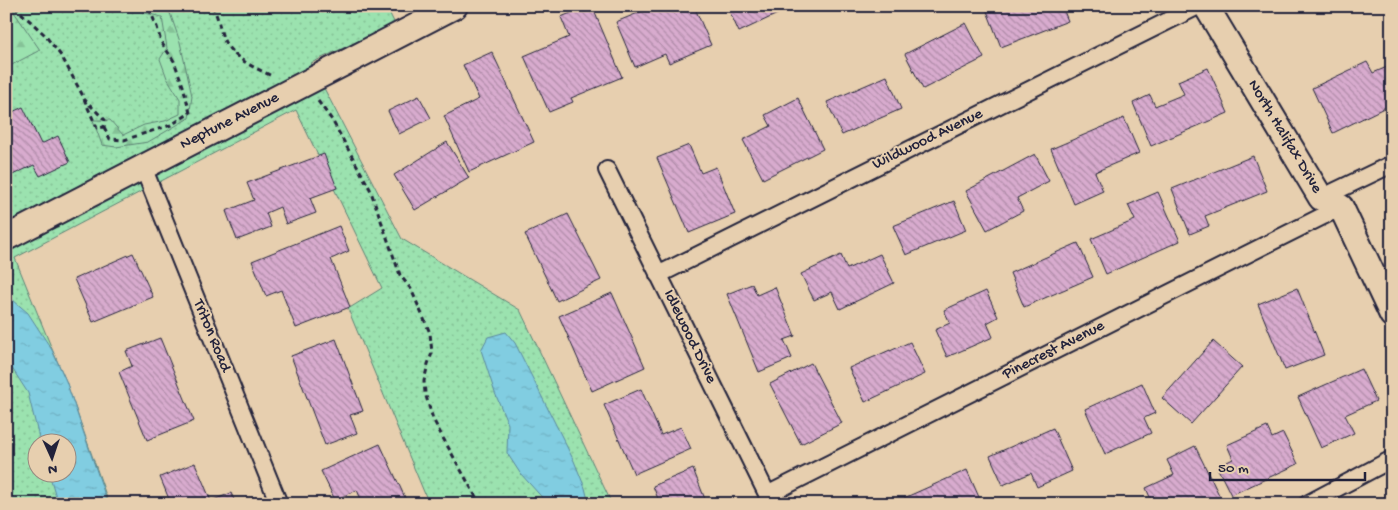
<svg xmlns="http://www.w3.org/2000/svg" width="1398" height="510" font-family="'Gochi Hand',sans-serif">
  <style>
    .grass { fill: url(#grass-dots); stroke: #5e8275; fill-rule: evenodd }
    .forest { fill: url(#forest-firs); stroke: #5e8275 }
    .water { fill: url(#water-ripples); stroke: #5b899f }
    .building { fill: url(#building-back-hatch); stroke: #22223b }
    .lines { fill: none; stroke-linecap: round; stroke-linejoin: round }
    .street-casing { stroke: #22223b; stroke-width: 20 }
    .secondary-casing { stroke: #22223b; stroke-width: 28 }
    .path { stroke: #22223b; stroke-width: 3; stroke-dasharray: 5 4; stroke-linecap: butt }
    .street { stroke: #e7cfaf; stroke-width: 16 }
    .secondary { stroke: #e7cfaf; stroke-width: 24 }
    .labels { text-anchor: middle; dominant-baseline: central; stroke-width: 4; stroke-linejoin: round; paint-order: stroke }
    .street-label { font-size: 16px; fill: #22223b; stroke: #e7cfaf }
  </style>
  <defs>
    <pattern id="grass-dots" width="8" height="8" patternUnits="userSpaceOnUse" patternTransform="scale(1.25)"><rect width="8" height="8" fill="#9be2af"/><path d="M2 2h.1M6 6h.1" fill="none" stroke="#85c297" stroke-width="1.8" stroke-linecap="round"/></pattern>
    <pattern id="forest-firs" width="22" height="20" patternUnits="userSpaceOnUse" patternTransform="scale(1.25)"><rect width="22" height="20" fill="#9be2af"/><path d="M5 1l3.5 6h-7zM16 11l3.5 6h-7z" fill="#85c297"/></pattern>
    <pattern id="water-ripples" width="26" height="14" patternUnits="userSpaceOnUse" patternTransform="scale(1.25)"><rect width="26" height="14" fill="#81cde1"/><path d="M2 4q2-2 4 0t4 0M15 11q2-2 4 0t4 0" fill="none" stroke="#6fb0c2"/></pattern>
    <pattern id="building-back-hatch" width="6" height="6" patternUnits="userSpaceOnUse" patternTransform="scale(1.25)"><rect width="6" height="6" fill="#d8abce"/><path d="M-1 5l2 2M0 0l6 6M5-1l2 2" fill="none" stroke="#af8ba8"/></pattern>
  </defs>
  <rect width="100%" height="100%" fill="#e7cfaf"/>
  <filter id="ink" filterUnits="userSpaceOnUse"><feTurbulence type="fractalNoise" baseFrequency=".02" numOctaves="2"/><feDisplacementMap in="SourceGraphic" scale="10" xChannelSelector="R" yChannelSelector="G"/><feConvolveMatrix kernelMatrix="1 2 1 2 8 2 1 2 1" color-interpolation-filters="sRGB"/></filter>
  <g filter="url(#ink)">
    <!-- grass -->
    <path class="grass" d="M6 6H386L395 24 311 63 402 239 520 310 612 504H429L348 309 382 288 296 110 15 258 52 349 66 381 109 504H6ZM38 442H68V472H38Z"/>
    <!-- forest -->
    <path class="forest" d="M6 6H10L40 50 6 68Z
      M142 6H150L170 13 180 42 192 96 189 118 148 142 116 147 102 145 93 120H110L123 135 144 125 165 121 180 114V99L167 78 160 59 167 48 162 17 145 13Z"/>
    <!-- water -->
    <path class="water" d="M6 298 13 300 28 313 52 350 66 381 108 504H58L49 473 68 472V442H40L28 393 6 359Z
      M506 332 515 343 574 461 585 488 589 504H548L520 473 507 453 508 424 495 393 481 350 488 337Z"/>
    <!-- building -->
    <path class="building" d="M588 6H592L622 77 571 98 573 102 549 112 524 56 569 37 561 17Z
      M655 6H694L711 45 669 63 665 54 635 67 616 22Z
      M727 6H787L788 9 739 32Z
      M985 6H1062L1068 21 1001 47Z
      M966 23 984 58 923 89 905 54Z
      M492 52 534 142 469 172 444 116 479 99 463 65Z
      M1367 62 1373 73 1387 67 1392 76V104L1333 133 1312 88Z
      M1208 68 1228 113 1151 146 1133 103 1150 95 1155 106 1184 94 1178 81Z
      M887 76 901 109 842 135 827 102Z
      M419 96 431 118 399 134 388 111Z
      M798 98 823 149 763 179 743 140 771 126 765 115Z
      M23 107 41 144 58 136 70 162 40 176 34 165 8 177 6 174V155L10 153 6 145V115Z
      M1124 118 1139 153 1095 172 1103 191 1074 204 1051 149Z
      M447 142 469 178 415 210 394 175Z
      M689 145 701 173 716 167 735 214 689 233 657 158Z
      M324 154 337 188 310 198 316 213 286 224 280 207 266 213 271 227 237 240 226 211 254 200 247 183Z
      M1035 154 1049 181 1017 198 1023 211 987 230 966 191Z
      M1253 156 1267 191 1205 216 1209 226 1190 234 1172 189Z
      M1158 192 1180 241 1106 274 1091 239 1135 220 1128 205Z
      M954 201 966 230 906 255 893 226Z
      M568 214 601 280 557 301 525 234Z
      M339 226 349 251 331 259 350 307 296 328 281 290 266 296 252 261Z
      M1078 243 1093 277 1024 307 1010 273Z
      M133 253 153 297 93 322 74 279Z
      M880 254 894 283 840 309 832 292 814 300 801 274 841 255 847 269Z
      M752 284 757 295 775 287 795 336 784 340 792 358 759 372 727 294Z
      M1297 288 1324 355 1285 370 1258 304Z
      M986 291 998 317 987 323 993 337 947 357 935 330 950 323 944 310Z
      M612 293 645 367 592 391 559 316Z
      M160 338 194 421 147 440 119 372 132 366 126 351Z
      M336 339 363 411 350 415 357 433 325 445 291 356Z
      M1213 341 1242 367 1191 424 1162 398Z
      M910 342 925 374 865 402 849 368 890 350V351Z
      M811 363 842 423 801 444 770 384Z
      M1361 369 1376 401 1345 415 1354 433 1321 448 1298 397Z
      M1142 383 1155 413 1144 418 1151 433 1105 454 1085 409Z
      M641 389 661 435 681 427 691 449 634 474 604 405Z
      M1267 427 1272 438 1283 433 1298 464 1231 495 1217 467 1233 459 1227 445Z
      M1053 428 1072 471 1037 487 1031 473 1003 485 990 456Z
      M380 444 408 504H363L357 490 335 500 321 471Z
      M1195 446 1223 503 1153 504 1146 488 1174 475 1167 460Z
      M195 463 211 501 231 493 236 504H171L160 477Z
      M693 469 707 504H660L653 486Z
      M967 470 982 504H907L904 498Z"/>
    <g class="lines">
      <!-- street casing -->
      <g class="street-casing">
        <path id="street" d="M143 167 279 504
          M607 170 772 504
          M1321 198 1392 164
          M658 275 1198 6
          M767 495 1341 207
          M1307 504 1392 459"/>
      </g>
      <!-- secondary casing -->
      <g class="secondary-casing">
        <path id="secondary" d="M1206 6 1321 198 1341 207 1392 315
          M6 238 455 6"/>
      </g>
      <!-- path -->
      <path class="path" d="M15 6 17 9 44 34 62 57 83 96 84 99 97 128 104 127 105 120 84 99
        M212 6C219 17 219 29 224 40 232 58 255 68 272 76
        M318 101 332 120 370 189 400 275 411 289 430 333 432 353 428 364 424 381 425 393 433 419 443 438 480 504
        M104 127 110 139 124 140 171 125 190 113 183 86 174 61 161 42 157 27 148 6"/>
      <!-- street -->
      <use href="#street" class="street"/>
      <!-- secondary -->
      <use href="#secondary" class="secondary"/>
    </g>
  </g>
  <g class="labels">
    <!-- street labels -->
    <g class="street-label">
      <text transform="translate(230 122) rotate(-27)">Neptune Avenue</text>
      <text transform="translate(1284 137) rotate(59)">North Halifax Drive</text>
      <text transform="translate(928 140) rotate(-26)">Wildwood Avenue</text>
      <text transform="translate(211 336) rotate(68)">Triton Road</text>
      <text transform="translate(689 337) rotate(64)">Idlewood Drive</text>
      <text transform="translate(1054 351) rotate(-27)">Pinecrest Avenue</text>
    </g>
  </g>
  <!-- margin -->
  <rect width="1398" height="510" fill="none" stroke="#e7cfaf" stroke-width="25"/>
  <rect x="12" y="12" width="1373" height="485" fill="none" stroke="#22223b" stroke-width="2" filter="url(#ink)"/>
  <!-- north arrow -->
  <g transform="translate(52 458) rotate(177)"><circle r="24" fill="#e7cfaf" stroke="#988a81"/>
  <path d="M0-4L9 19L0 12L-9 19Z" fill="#22223b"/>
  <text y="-8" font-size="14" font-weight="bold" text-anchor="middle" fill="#22223b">N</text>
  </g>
  <!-- scale -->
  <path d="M1210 472v8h155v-8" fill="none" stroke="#22223b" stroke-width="2.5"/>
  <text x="1218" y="472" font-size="15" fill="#22223b" stroke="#e7cfaf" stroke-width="4" paint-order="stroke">50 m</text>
</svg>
